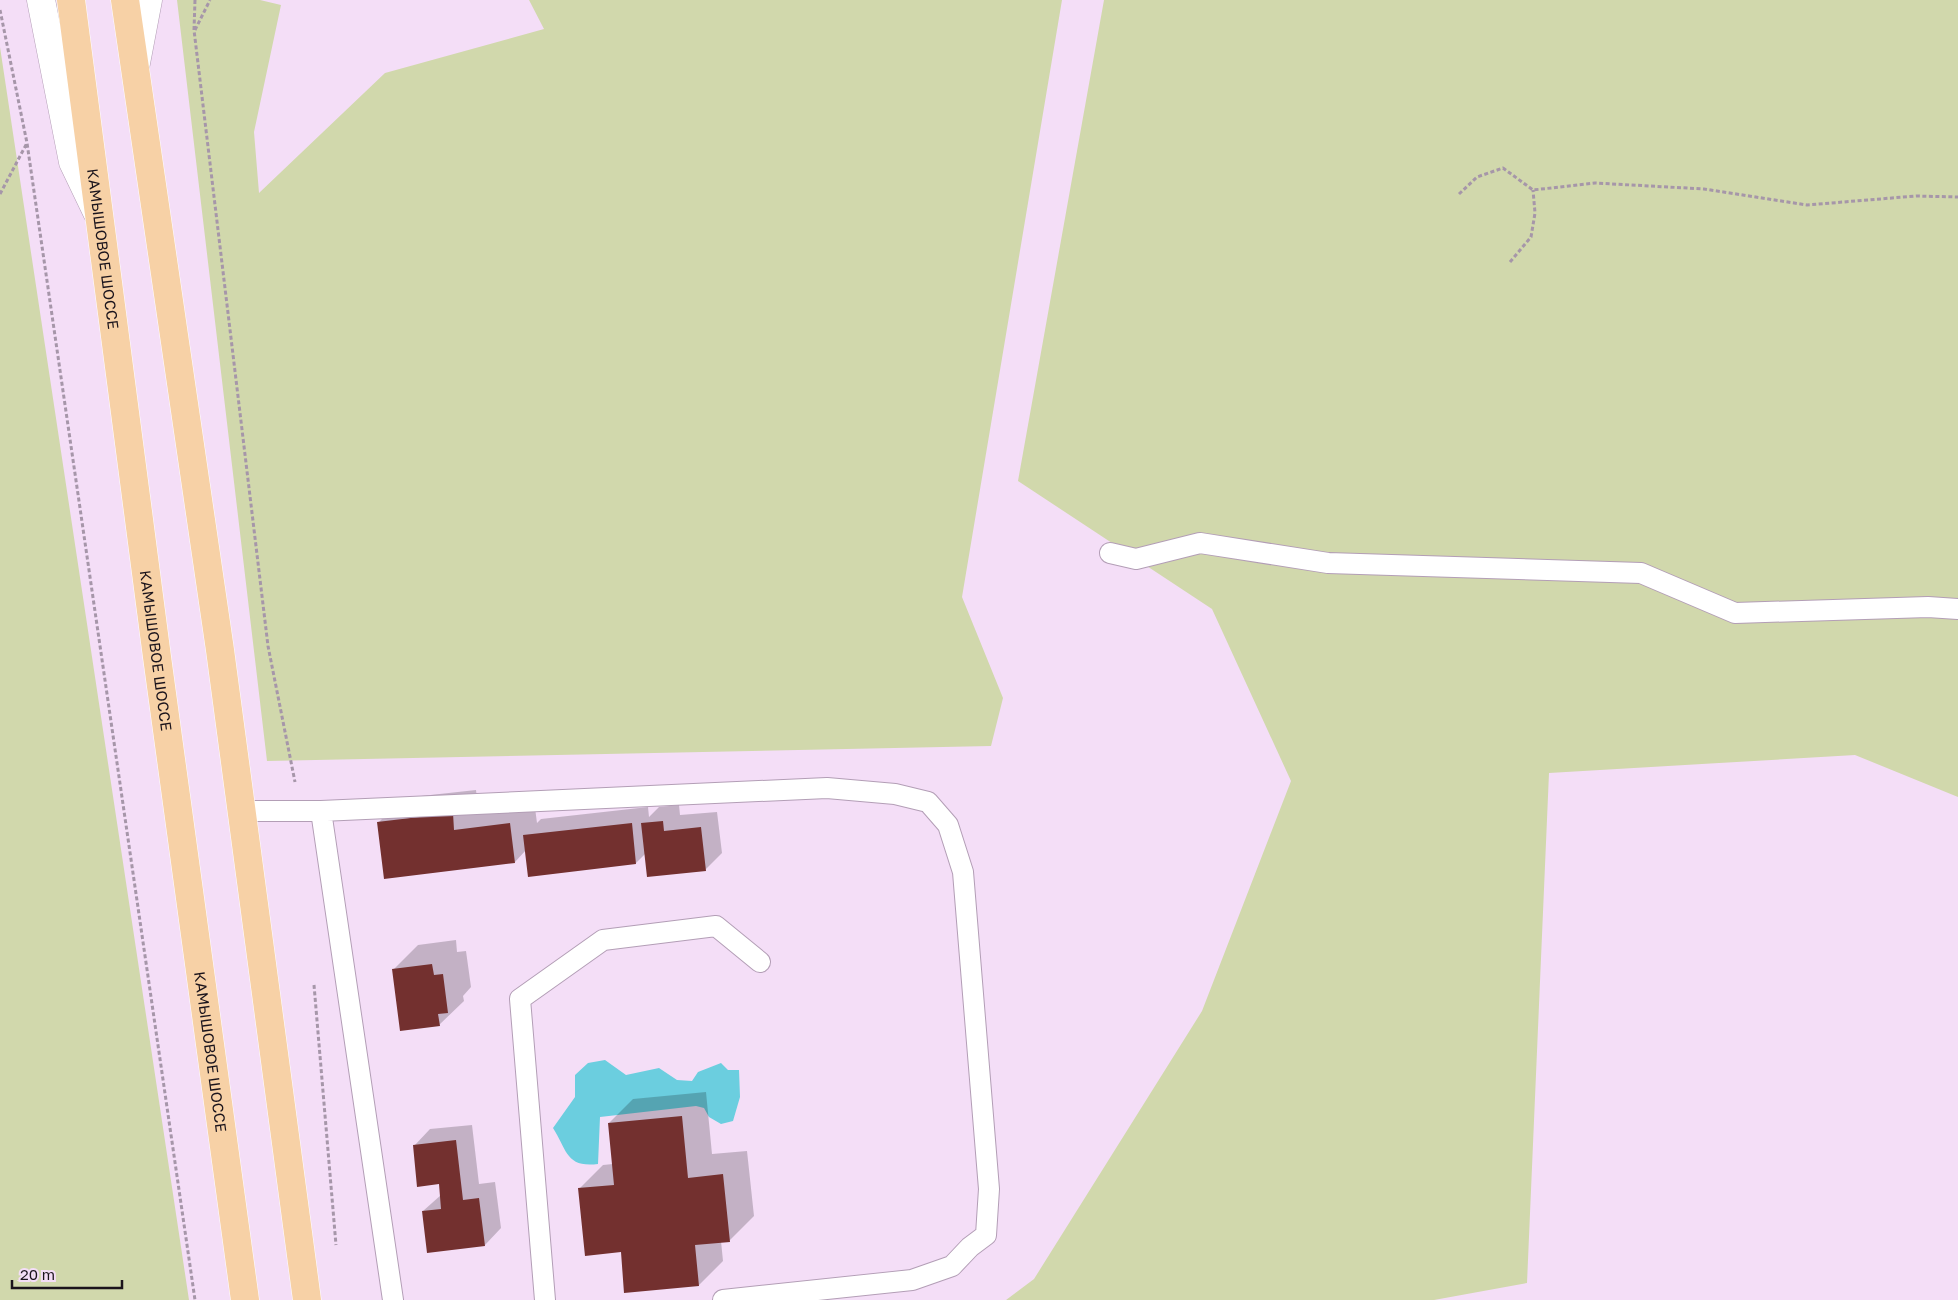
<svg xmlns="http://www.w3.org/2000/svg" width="1958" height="1300" font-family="'Golos Text',sans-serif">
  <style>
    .green { fill: #d1d8ac }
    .water { fill: #6bcedf }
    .shadow { fill: #0003 }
    .building { fill: #73302f }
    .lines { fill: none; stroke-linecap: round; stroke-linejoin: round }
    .lane-casing { stroke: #b39eb6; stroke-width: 22 }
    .secondary-casing { stroke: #b39eb6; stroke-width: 29 }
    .primary-casing { stroke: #fff; stroke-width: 29 }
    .path { stroke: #a696a9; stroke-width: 3; stroke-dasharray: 4 2.5; stroke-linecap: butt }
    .lane { stroke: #fff; stroke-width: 20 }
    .secondary { stroke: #fff; stroke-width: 28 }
    .primary { stroke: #f7d1a6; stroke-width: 28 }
    .labels { text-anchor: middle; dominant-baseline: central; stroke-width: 5; stroke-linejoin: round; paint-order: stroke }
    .street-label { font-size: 15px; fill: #1b141c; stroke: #f4def7 }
  </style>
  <rect width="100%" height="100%" fill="#f4def7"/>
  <!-- green -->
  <path class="green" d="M177 0H260L281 5 254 132 259 193 385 73 544 29 529 0H1062L962 597 1003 698 991 746 267 761Z
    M1104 0H1958V797L1855 755 1549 773 1527 1283 1434 1300H1006L1034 1279 1202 1011 1291 781 1212 609 1018 481Z
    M0 47 189 1300H0Z"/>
  <!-- water -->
  <path class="water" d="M605 1060 626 1075 659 1068 677 1080 692 1081 698 1072 721 1063 728 1070H739L740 1097 733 1121 721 1124 709 1117 704 1108 696 1106 600 1117 598 1164C566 1168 567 1150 553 1128L575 1097V1075L588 1063Z"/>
  <!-- shadow -->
  <path class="shadow" d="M476 790 478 806 534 800 537 823 541 819 648 807 649 817 659 807 679 805 680 815 717 812 722 853 705 870 645 854 636 863 526 850 515 862 379 822 403 798Z
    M456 940 457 952 466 951 471 987 463 996 464 1001 439 1025 394 969 418 945Z
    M706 1092 712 1154 747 1151 754 1216 730 1240 721 1241 723 1261 699 1285 622 1251 579 1189 603 1165 613 1164 609 1123 633 1099Z
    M472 1125 479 1184 495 1182 501 1228 485 1245 423 1211 441 1195 440 1183 414 1146 430 1129Z"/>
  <!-- building -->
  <path class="building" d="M453 813 454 830 510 823 515 863 384 879 377 822Z
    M663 821 664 831 701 827 706 871 647 877 641 823Z
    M632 823 636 864 528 877 523 835Z
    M432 964 434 975 443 974 448 1013 438 1014 440 1026 400 1031 392 969Z
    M682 1116 688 1178 723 1174 730 1242 695 1245 699 1286 624 1293 621 1252 585 1256 578 1188 614 1185 608 1123Z
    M456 1140 463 1200 479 1198 485 1246 427 1253 422 1211 441 1209 439 1184 417 1187 413 1145Z"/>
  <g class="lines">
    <!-- lane casing -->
    <g class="lane-casing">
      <path id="lane" d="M1110 553 1136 559 1200 543 1328 563 1641 573 1735 613 1928 607 1958 609
        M242 811H321L827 788 895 794 928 802 948 825 963 872 989 1189 986 1235 970 1247 952 1266 912 1280 723 1300
        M321 811 393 1300
        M545 1300 520 999 603 940 716 926 760 962"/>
    </g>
    <!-- secondary casing -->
    <g class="secondary-casing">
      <path id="secondary" d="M41 0 73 162 97 212
        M136 63 148 0"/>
    </g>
    <!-- primary casing -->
    <g class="primary-casing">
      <g id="primary">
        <path id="s1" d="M71 0 157 657 245 1300"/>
        <path d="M125 0 220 650 307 1300"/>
      </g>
    </g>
    <!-- path -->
    <path class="path" d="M195 0 194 30 268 646 295 782
      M0 10 27 143 195 1300
      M195 30 210 0
      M0 194 27 143
      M1459 194 1477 177 1503 168 1533 190 1595 183 1704 189 1807 205 1916 196 1958 197
      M1510 262 1531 237 1535 213 1533 190
      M314 985 336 1245"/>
    <!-- lane -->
    <use href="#lane" class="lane"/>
    <!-- secondary -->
    <use href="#secondary" class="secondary"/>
    <!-- primary -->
    <use href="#primary" class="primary"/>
  </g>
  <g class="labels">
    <!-- street labels -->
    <g class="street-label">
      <text stroke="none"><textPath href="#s1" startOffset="251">КАМЫШОВОЕ ШОССЕ</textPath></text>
      <text stroke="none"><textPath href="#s1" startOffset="656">КАМЫШОВОЕ ШОССЕ</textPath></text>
      <text stroke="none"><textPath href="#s1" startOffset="1061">КАМЫШОВОЕ ШОССЕ</textPath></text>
    </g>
  </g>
  <!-- scale -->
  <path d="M12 1280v8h110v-8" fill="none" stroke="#1b141c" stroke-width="2.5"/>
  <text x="20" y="1280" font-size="15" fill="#1b141c" stroke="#f4def7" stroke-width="4" paint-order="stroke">20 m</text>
</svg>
